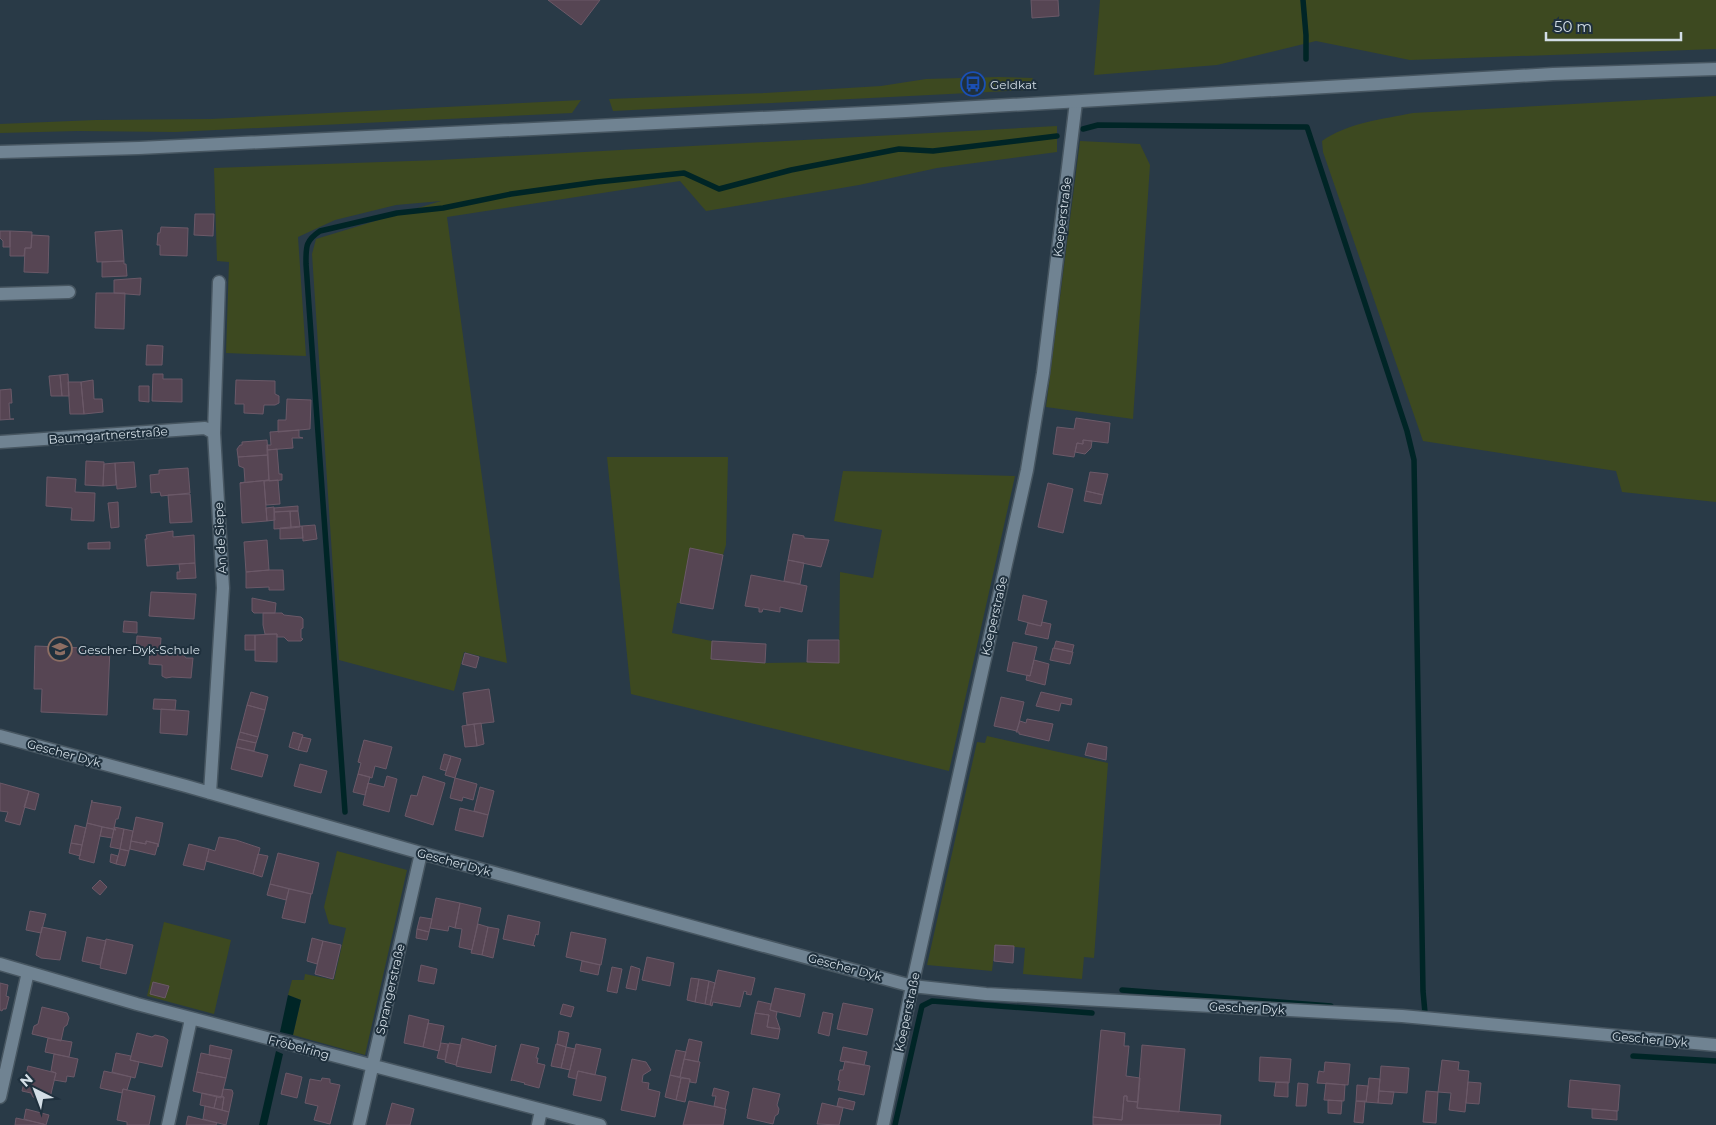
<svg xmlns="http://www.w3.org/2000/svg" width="1716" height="1125" font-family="Montserrat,sans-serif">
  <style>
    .green { fill: #3d4920 }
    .water { fill: #002526 }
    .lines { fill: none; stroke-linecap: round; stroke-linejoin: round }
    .stream { stroke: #002526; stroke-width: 5.5 }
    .building { fill: #564553; stroke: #6b5968 }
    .street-casing { stroke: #475661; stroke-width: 15 }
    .secondary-casing { stroke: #475661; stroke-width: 15 }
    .street { stroke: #708392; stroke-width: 12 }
    .secondary { stroke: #708392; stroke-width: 12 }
    .labels { text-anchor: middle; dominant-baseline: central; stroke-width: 4; stroke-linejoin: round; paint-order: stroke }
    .poi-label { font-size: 12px; fill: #d3dee6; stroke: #1f303d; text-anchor: start }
    .street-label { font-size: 12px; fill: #d3dee6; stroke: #1f303d }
  </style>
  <rect width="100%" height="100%" fill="#293a47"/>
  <!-- green -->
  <path class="green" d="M1100 0H1716V49L1410 60 1316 41 1217 65 1094 75Z
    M998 77 1033 78 1027 90 613 111 609 99 765 93 881 86 926 79Z
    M1716 96V502L1622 492 1616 471 1423 441 1323 152 1322 141C1347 123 1383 119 1413 113Z
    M581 100 572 113 175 132 78 131 0 133V124L95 120 211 119Z
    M1057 126V152L937 168 859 185 706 211 680 181 447 217 507 663 464 652 454 691 339 660 312 254 316 239 441 201 396 205 335 220 298 237 306 356 226 353 229 262 217 261 214 168 439 160Z
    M1080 141 1140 144 1150 165 1133 419 1046 407Z
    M607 457H728L726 545 723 555 690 549 680 603H677L672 633 712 641 711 659 765 663 839 662 840 572 873 578 882 530 834 521 843 471 1015 476 949 771 631 694Z
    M987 736 1108 763 1094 958 1084 957 1082 979 1023 974 1025 948 995 945 992 971 927 965 977 742 985 743Z
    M337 851 407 870 365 1055 293 1035 301 1000 288 995 292 980H304L305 974 334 980 346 928 329 924 324 907Z
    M164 922 231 940 214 1014 147 996Z"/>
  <!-- water -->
  <path class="water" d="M288 995 301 1000 293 1035 280 1032Z
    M276 1051 283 1054 267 1125H259Z"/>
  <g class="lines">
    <!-- stream -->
    <path class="stream" d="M1303 0 1306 35V59
      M1083 129 1098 125 1307 127 1407 431 1414 460 1423 991 1425 1013H1420
      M345 812 306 264C306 247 305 241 320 231L397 213 443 208 511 194 597 182 684 173 719 189 791 170 899 149 933 151 1057 136
      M1122 990 1331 1006
      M1633 1056 1716 1061
      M895 1125 922 1006 932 1001 1092 1013"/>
  </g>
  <!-- building -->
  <path class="building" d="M548 0H600L581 25Z
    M1031 0H1058L1059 16 1032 18Z
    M195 214H214L213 236 194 235Z
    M161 227 188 228 187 256 160 255V245H157L158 233H160Z
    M122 230 124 261 97 262 95 232Z
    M0 231H10V247H3V241L0 238Z
    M10 231 32 232 31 248H25L24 256H10Z
    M32 235 49 236 48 273 24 272 25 248H31Z
    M124 261V264H126L127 276 102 277V262Z
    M141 278 140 295 114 293V280Z
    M96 293H125L124 329 95 328Z
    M147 345 163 346 162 365H146Z
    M68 374 69 396H62L60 375Z
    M153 374H163V379H182V402L152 401Z
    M60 375 62 396H51L49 376Z
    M93 380 94 399H102L103 412 84 414 81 382Z
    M236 380 275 381V394L279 396V403L275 405H264L263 414 244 413V404H235Z
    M68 382H81L84 414H70Z
    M139 386H149V402L139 401Z
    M11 389 12 403H9L10 419H14L0 420V390Z
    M287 399 311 400 310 429 278 432V420H286Z
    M1076 418 1110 423 1108 443 1083 440V444L1077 443 1074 457 1053 454 1057 427 1074 429Z
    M299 430V437L303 438H292L293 448 267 450V445H271L270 432Z
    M267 440 268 455 238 457 237 449 240 445H242V442Z
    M1083 440 1092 441 1091 448 1085 454 1075 452 1077 443 1083 444Z
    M277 449 279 474H282V480L269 481 267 450Z
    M268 455 269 480 240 483 245 482 244 468 239 466 238 457Z
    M86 461 104 462 103 486 85 485Z
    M134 462 136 487 117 489 115 463Z
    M115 463 116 485 103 486 104 464Z
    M188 468 190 493 161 496 160 492 151 493 150 475 159 474V470Z
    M1090 472 1108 474 1103 495 1086 491Z
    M47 477 76 479 75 492 95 493 94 521 71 520 72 508 46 506Z
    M269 480 264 481 267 521 242 523 240 483Z
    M278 480 280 504 266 505 264 481Z
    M1048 483 1073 489 1063 533 1038 527Z
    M1086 491 1103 495 1101 504 1084 501Z
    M190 494 192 522 170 523 168 495Z
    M118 502 119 527 111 528 108 503Z
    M298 506V511L274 512V508Z
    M274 507 275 520 267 521 266 508Z
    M290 511 291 528 274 529V512Z
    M290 511H298L300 527 291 528Z
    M315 525 317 539 303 541 302 526Z
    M302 526 303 538 280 539V528Z
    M173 531V537L194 535 195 563 147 566 145 539H147L146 535Z
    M793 534 804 536V538L829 540 821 567 788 560Z
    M267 540 269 570 246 572 244 542Z
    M110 542V549H88V543Z
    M690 548 723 555 713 609 680 603Z
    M788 560 804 563 800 584 784 581Z
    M195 563 196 578 177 579V572H180L179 564Z
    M269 570H283L284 590H269V587L246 588V572Z
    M751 575 807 586 802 612 780 607V612L763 609 762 612H759V608L745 606Z
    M151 592 196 594 194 619 149 616Z
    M1023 595 1047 601 1041 626 1018 620Z
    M252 598 276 603 275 613H254L252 611Z
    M263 613H282L284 615 301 617 303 619V628L301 629V638L303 639 301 641H288L284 637H277V634H265L263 625Z
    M124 621 137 622V633L123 632Z
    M1042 622 1051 624 1048 639 1025 634 1028 623 1041 626Z
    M277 634V662L255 661V635Z
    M245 635H255V650H245Z
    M137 636 161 638 160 651 136 650Z
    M808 640H839V663L807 662Z
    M712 641 766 644 765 663 711 659Z
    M1056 641 1074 645 1072 652 1054 648Z
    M1013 642 1037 647 1030 676 1007 671Z
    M35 646 110 649 107 715 41 712 42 689H34Z
    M1053 648 1073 652 1070 664 1050 660Z
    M150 650 182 653 186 658H193L191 678 172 677 166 678 162 676V665L149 664Z
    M465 653 479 657 476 668 462 664Z
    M1034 660 1049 664 1045 685 1026 680 1027 675 1030 676Z
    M489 689 494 722 467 725 463 693Z
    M251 692 268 697 265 710 247 705Z
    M1041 692 1072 699 1071 705 1061 703 1059 711 1036 706Z
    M1001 697 1024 702 1017 731 994 726Z
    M154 699 176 700 175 710 153 709Z
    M247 705 265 710 258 737 240 732Z
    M161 709 189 711 187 735 160 733Z
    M1027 719 1053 724 1049 741 1019 734V732H1016L1020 721 1026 723Z
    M481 723 484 744 477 746 474 724Z
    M474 724 477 746 465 747 462 726Z
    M240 732 258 737 256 743 238 739Z
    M293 732 303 735 298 750 289 747Z
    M302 737 311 739 307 752 298 750Z
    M238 739 256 743 254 751 236 747Z
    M364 740 392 747 386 769 375 766 372 778 358 774 361 763 358 762Z
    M1088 743 1107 747 1106 760 1085 755Z
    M236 747 268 755 262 777 231 769Z
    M444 754 451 756 446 771 440 769Z
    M451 756 461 759 455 778 445 775Z
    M300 764 327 771 321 793 294 786Z
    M358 774 370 777 365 795 353 792Z
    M387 776 397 779 389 812 363 805 368 783 384 787Z
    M423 776 445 783 433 825 405 816 411 795 417 796Z
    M455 778 477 784 473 800 463 797 462 801 450 798Z
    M0 783 29 791 20 825 5 821 8 812 0 811Z
    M480 787 494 791 488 815 474 811Z
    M29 791 39 794 35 810 24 807Z
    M92 800V802L121 807 118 819H116L114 828 116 830 87 823Z
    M460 808 488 815 483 837 455 830Z
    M136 817 163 823 158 847V844L146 841V844L131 841Z
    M87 823 102 827 94 863 79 859Z
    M75 825 86 828 82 845 71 843Z
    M102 827 114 829 112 838 100 836Z
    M114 827 124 829 120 849 110 847 114 829 116 830Z
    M124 829 133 831 129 851 120 849Z
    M219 837 236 840 260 848 253 874 206 861 209 849 215 851Z
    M131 841 146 844V841L158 844 155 855 130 849Z
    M71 843 82 845 80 856 69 853Z
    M189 844 209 849 204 870 183 865Z
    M120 849 129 851 125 866 116 864Z
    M278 853 319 863 312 894 270 884Z
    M111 854 118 856 116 864 110 862Z
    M258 854 268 856 262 877 253 874Z
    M100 880 107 887 100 895 92 888Z
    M270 884 289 889 286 900 267 895Z
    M289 889 311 894 305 923 282 918Z
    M436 898 460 903 455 928 449 926 448 931 430 928Z
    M460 903 481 908 472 950 459 947 462 929 455 928Z
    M30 911 46 914 41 933 26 930Z
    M508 915 540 922 538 935 536 934 533 945 535 946 503 939Z
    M420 917 432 919 429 932 417 929Z
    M478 924 488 927 482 955 471 953Z
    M42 927 66 932 60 960 41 958 36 955Z
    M488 927 499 929 493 958 482 955Z
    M417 929 429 932 427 940 416 938Z
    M571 932 606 939 601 965 566 957Z
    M87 937 106 941 100 965 82 961Z
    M312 938 323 941 317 964 307 961Z
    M106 939 133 945 126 974 100 968Z
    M323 941 341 945 333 979 315 974Z
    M995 945 1014 946 1013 963 994 961Z
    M647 957 674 963 670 986 642 980Z
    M582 961 600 965 598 975 580 971Z
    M421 965 437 969 434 984 418 981Z
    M631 966 640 969 636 990 626 988Z
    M612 967 622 969 617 993 607 991Z
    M718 970 755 978 751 995 746 994 747 992 744 991 740 1007 713 1002 712 1006 710 1005Z
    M691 978 699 979 695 1002 687 1000Z
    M699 979 709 981 705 1004 695 1002Z
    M709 981 715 983 710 1005 705 1004Z
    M153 982 169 986 165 998 150 994Z
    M0 983 8 985 6 996 9 997 6 1009H3L2 1011 0 1010Z
    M775 988 805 994 800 1017 770 1010Z
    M758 1001 771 1004 770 1010 777 1012 776 1017 780 1029 767 1027 769 1015 755 1013Z
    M843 1003 873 1009 867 1035 837 1029Z
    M563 1004 574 1007 571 1017 560 1014Z
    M42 1007 67 1013 69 1018 67 1025 64 1027 61 1041 32 1034 34 1026 38 1024Z
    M823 1012 833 1014 829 1036 818 1033Z
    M755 1013 769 1015 767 1027 780 1029 778 1039 751 1034Z
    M409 1015 429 1020 423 1047 404 1043Z
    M428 1023 444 1026 439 1051 423 1047Z
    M1101 1030 1125 1033 1124 1046H1129L1126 1076 1140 1078 1138 1102 1127 1101V1096H1124L1122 1120 1093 1117Z
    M559 1031 569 1033 566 1047 557 1044Z
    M137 1033 152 1037 155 1035 164 1037 168 1040 162 1067 130 1060Z
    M48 1038 72 1042 69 1057 45 1052Z
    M462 1038 495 1047 496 1045 491 1073 456 1066Z
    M689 1039 702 1042 698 1062 684 1059Z
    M441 1043 448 1044 445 1060 437 1058Z
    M449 1043 461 1045 456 1065 445 1062Z
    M521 1044 539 1048 536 1058H538L537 1063 545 1065 539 1088 524 1084 525 1083 512 1080 511 1081Z
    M556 1044 566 1047 561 1068 551 1066Z
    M576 1044 601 1049 595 1075 578 1071 576 1079 568 1077Z
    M210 1045 232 1050 230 1059 209 1055Z
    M1142 1045 1185 1049 1179 1112 1137 1108Z
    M566 1047 575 1049 570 1070 561 1068Z
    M843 1047 867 1052 864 1065 840 1061Z
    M676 1050 686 1052 680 1077 670 1075Z
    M116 1053 131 1056 130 1060 139 1062 135 1078 112 1072Z
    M201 1053 230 1059 226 1078 197 1072Z
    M54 1054 78 1059 74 1077 67 1076 66 1082 54 1080 56 1073 51 1071Z
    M1260 1057 1291 1059 1289 1083 1259 1081Z
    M632 1059 646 1062 651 1070 643 1075 642 1082 649 1083 648 1089 660 1092 655 1117 621 1110Z
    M684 1059 700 1062 696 1083 690 1082V1079L680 1077Z
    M1442 1060 1459 1062 1458 1070 1469 1071 1465 1112 1449 1110 1451 1093 1438 1092Z
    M845 1061 870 1066 864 1095 838 1090 840 1081 838 1080 840 1070H843Z
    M1325 1062 1350 1064 1348 1085 1317 1083 1319 1071 1324 1072Z
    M28 1066 56 1073 50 1098 42 1096 38 1098 33 1097 31 1093 22 1091Z
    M1381 1066 1409 1068 1407 1093 1379 1091Z
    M104 1071 131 1077 127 1090 123 1089 122 1093 100 1088Z
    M578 1071 606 1077 601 1101 573 1095Z
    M197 1072 226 1078 221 1098 193 1091Z
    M286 1073 302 1077 297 1098 281 1094Z
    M670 1075 681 1078 676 1100 665 1097Z
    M322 1078 330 1079V1083L340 1085 330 1124 314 1120 318 1106 305 1103 310 1079 321 1081Z
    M681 1078 690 1079 685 1102 676 1100Z
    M1369 1078 1380 1079 1378 1103 1366 1102Z
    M1570 1080 1620 1085 1618 1111 1568 1107Z
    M1276 1082H1288V1097L1274 1096Z
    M1468 1082 1481 1083 1479 1104 1466 1103Z
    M1298 1083 1308 1084 1306 1106H1296Z
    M1326 1083 1345 1085 1344 1101 1324 1100Z
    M1357 1085 1368 1086 1366 1102 1356 1101Z
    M714 1088 729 1092 725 1109 714 1106 716 1096H712Z
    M753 1088 780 1094 777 1105 779 1109 778 1114 775 1116 773 1124 747 1118Z
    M123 1089 155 1096 149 1125H127V1122L117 1120Z
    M223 1089 232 1090 233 1093 229 1112 222 1110 224 1097H222Z
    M1379 1091 1394 1092 1392 1104 1378 1103Z
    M1426 1091 1438 1092 1436 1123 1423 1122Z
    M202 1093 217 1096 214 1108 200 1105Z
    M217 1096 224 1097 222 1110 214 1108Z
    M1124 1096H1127V1101L1138 1102 1137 1108 1221 1115 1220 1125H1093V1117L1122 1120Z
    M839 1098 855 1102 853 1110 837 1106Z
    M1328 1100 1342 1101 1341 1114 1328 1113Z
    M689 1101 726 1109 723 1125H683Z
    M1356 1101H1365L1363 1123 1354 1122Z
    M392 1103 414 1109 410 1125H386Z
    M822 1103 843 1108 839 1125 817 1124Z
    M205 1106 229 1112 226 1125 203 1119Z
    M26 1109 49 1115 46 1125 24 1119Z
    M1592 1109 1617 1111V1120L1592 1118Z
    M188 1116 217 1123 216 1125H186Z
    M16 1118 44 1124V1125H15Z"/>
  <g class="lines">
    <!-- street casing -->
    <g class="street-casing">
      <path id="street" d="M0 294 69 292
        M0 442 205 428 214 433
        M0 736 186 786 421 853 912 986 986 994 1402 1016 1716 1045
        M210 793 223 588 214 433 219 282
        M0 964 137 1004 600 1125
        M0 1097 28 972
        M168 1125 191 1019
        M359 1125 421 853
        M538 1125 541 1110
        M883 1125 912 986 1027 470 1043 373 1076 102"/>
    </g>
    <!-- secondary casing -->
    <g class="secondary-casing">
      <path id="secondary" d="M0 152 139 148 906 111 1553 74 1716 69"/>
    </g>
    <!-- street -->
    <use href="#street" class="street"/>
    <!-- secondary -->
    <use href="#secondary" class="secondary"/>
  </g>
  <!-- icons -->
  <defs>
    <g id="bus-ring" transform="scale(1.25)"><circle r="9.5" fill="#1f303d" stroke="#1a4fb4" stroke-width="1.5"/><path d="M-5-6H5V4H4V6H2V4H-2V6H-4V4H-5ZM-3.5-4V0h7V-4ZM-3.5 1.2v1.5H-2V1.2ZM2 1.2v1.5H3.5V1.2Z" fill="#1a4fb4"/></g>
    <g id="school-ring" transform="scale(1.25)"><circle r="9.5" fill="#1f303d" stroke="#8d6e63" stroke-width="1.5"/><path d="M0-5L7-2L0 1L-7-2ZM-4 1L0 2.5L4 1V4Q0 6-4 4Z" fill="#8d6e63"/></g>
  </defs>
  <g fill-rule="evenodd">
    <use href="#bus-ring" x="973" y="84"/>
    <use href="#school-ring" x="60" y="649"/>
  </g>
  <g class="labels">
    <!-- poi labels -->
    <g class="poi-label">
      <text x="990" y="84">Geldkat</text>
      <text x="78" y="649">Gescher-Dyk-Schule</text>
    </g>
    <!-- street labels -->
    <g class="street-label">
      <text transform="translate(1062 217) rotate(-83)">Koeperstraße</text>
      <text transform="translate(108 435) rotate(-4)">Baumgartnerstraße</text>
      <text transform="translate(220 538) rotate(-93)">An de Siepe</text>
      <text transform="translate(994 616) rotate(-77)">Koeperstraße</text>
      <text transform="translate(64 753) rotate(15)">Gescher Dyk</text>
      <text transform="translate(454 862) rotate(15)">Gescher Dyk</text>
      <text transform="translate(845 967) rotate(15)">Gescher Dyk</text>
      <text transform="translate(390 989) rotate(-77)">Sprangerstraße</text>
      <text transform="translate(1247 1008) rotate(3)">Gescher Dyk</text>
      <text transform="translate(907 1012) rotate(-78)">Koeperstraße</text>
      <text transform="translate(1650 1039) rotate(5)">Gescher Dyk</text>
      <text transform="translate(299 1047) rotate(15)">Fröbelring</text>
    </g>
  </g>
  <!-- north arrow -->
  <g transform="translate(35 1090) rotate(318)" stroke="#1f303d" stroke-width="4" paint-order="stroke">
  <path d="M0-4L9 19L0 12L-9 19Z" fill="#d3dee6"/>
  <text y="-8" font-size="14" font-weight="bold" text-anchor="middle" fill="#d3dee6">N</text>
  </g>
  <!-- scale -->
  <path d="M1546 32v8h135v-8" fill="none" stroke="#d3dee6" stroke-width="2.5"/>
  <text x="1554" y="32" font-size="15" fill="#d3dee6" stroke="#1f303d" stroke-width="4" paint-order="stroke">50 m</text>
</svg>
